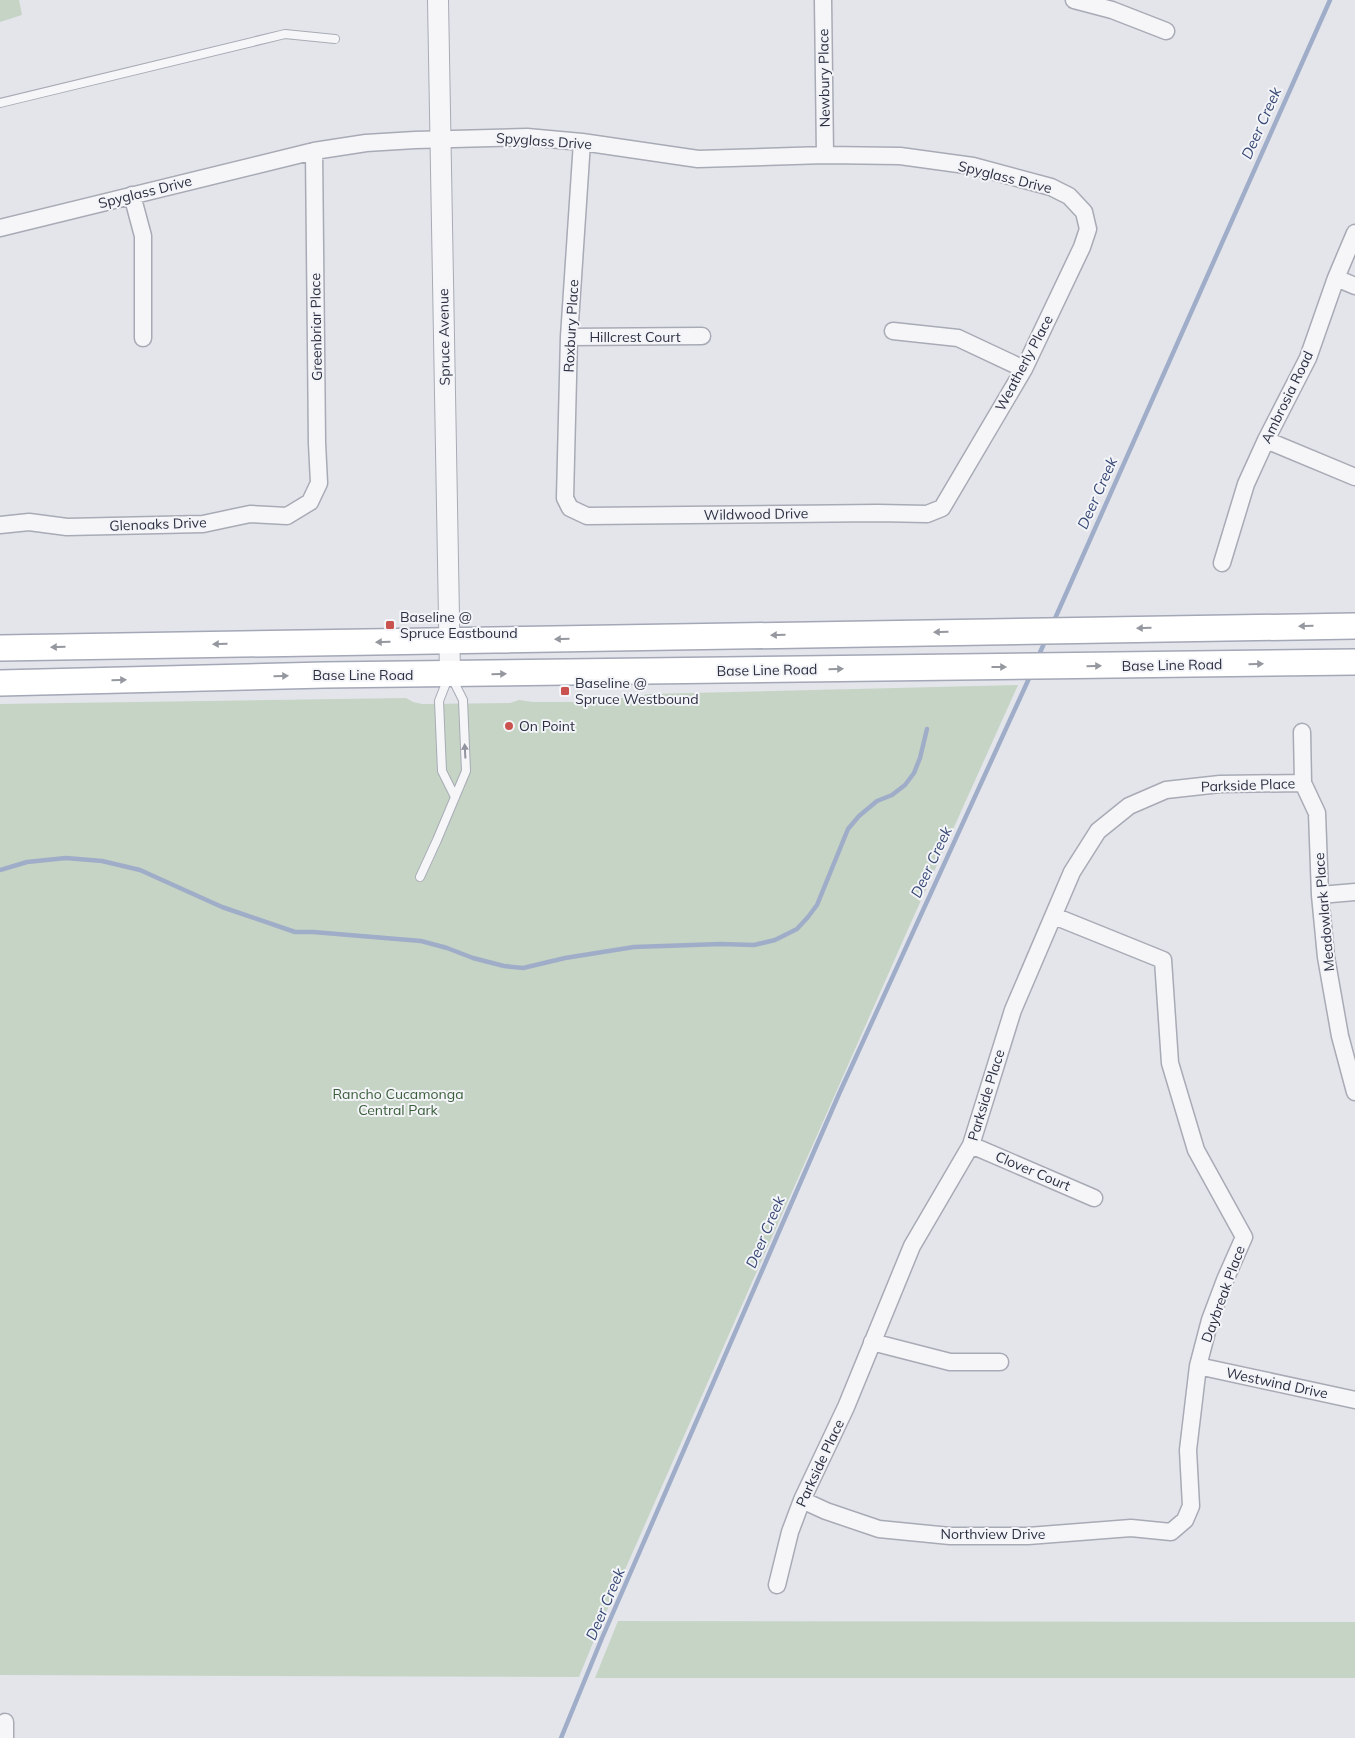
<svg xmlns="http://www.w3.org/2000/svg" width="1355" height="1738" font-family="Mulish,sans-serif">
  <style>
    .green { fill: #c6d4c5 }
    .lines { fill: none; stroke-linecap: round; stroke-linejoin: round }
    .stream { stroke: #a0adc9; stroke-width: 4.5 }
    .service-casing { stroke: #a8abb5; stroke-width: 10 }
    .minor-casing { stroke: #a8abb5; stroke-width: 19 }
    .tertiary-casing { stroke: #a8abb5; stroke-width: 22 }
    .primary-casing { stroke: #a3a7b6; stroke-width: 28 }
    .service { stroke: #f6f6f9; stroke-width: 8 }
    .minor { stroke: #f6f6f9; stroke-width: 16 }
    .tertiary { stroke: #f6f6f9; stroke-width: 20 }
    .primary { stroke: #fff; stroke-width: 25 }
    .oneway { fill: #9698a0 }
    .oneway2 { fill: #91939e }
    .poi-dot { fill: #c9524f; stroke: #f3f4f8; stroke-width: 2 }
    .labels { text-anchor: middle; dominant-baseline: central; stroke-width: 4; stroke-linejoin: round; paint-order: stroke }
    .street-label { font-size: 14px; fill: #2c3042; stroke: #f3f4f8 }
    .poi-label { font-size: 14px; fill: #2c3042; stroke: #f3f4f8; text-anchor: start }
    .park-label { font-size: 14px; fill: #3a5d39; stroke: #f3f4f8 }
    .water-label { font-size: 15px; font-style: italic; fill: #374875; stroke: #f3f4f8 }
  </style>
  <rect width="100%" height="100%" fill="#e3e5eb"/>
  <!-- green -->
  <path class="green" d="M0 0H19L22 15 0 22Z
    M1018 685 909 927 597 1633 579 1677 0 1675V704L406 698 413 702 422 704 510 703 519 700 533 702H594L649 694Z
    M618 1621 1355 1622V1678H595Z"/>
  <g class="lines">
    <!-- stream -->
    <path class="stream" d="M1053 623 1330 0
      M1038 657 1046 639
      M0 870 27 862 66 858 102 861 140 870 222 907 295 932H313L421 941 447 948 473 958 504 966 523 968 565 958 634 947 721 944 754 945 775 940 797 929 808 917 817 905 848 829 859 816 877 801 892 795 905 785 914 773 920 758 927 729
      M561 1738 602 1638 839 1094 1031 674"/>
    <!-- service casing -->
    <g class="service-casing">
      <path id="service" d="M0 103 285 34 335 39
        M448 678 439 701 442 771 455 797
        M420 877 437 840 466 771 463 700 452 678"/>
    </g>
    <!-- minor casing -->
    <g class="minor-casing">
      <path id="minor" d="M823 0 825 155
        M1074 0 1112 10 1166 31
        M132 195 143 236V338
        M0 228 314 151 366 143 415 140 527 137 582 142 698 159 825 155 900 156 973 166 1051 187 1069 196 1084 212 1088 229 1082 247 1024 369 942 508 927 514 878 513 587 516 570 508 565 498 569 337 582 142
        M1336 278 1355 286
        M893 331 958 338 1024 369
        M569 337 702 336
        M1266 440 1355 477
        M0 525 29 522 67 527 203 524 250 514 287 516 310 502 319 483 317 443 314 151
        M1222 563 1246 484 1266 440 1308 358 1336 278 1355 233
        M1302 732 1303 783 1317 813 1320 895 1326 957 1340 1036 1355 1092
        M1320 895 1355 892
        M971 1145 1094 1198
        M872 1342 950 1362H1000
        M1198 1366 1355 1400
        M802 1500 826 1511 879 1529 950 1536H1028L1131 1528 1171 1532 1185 1520 1191 1506 1188 1450 1198 1366 1210 1320 1225 1280 1244 1237 1196 1150 1170 1063 1163 960 1054 916
        M777 1585 790 1532 802 1500 846 1407 912 1246 971 1145 1013 1010 1072 872 1098 831 1129 806 1166 790 1220 784 1303 783
        M5 1738V1722"/>
    </g>
    <!-- tertiary casing -->
    <g class="tertiary-casing">
      <path id="tertiary" d="M438 0 450 674"/>
    </g>
    <!-- primary casing -->
    <g class="primary-casing">
      <path id="primary" d="M0 648 1355 626
        M0 683 325 675 1355 662"/>
    </g>
    <!-- service -->
    <use href="#service" class="service"/>
    <!-- minor -->
    <use href="#minor" class="minor"/>
    <!-- tertiary -->
    <use href="#tertiary" class="tertiary"/>
    <!-- primary -->
    <use href="#primary" class="primary"/>
  </g>
  <!-- one-way arrows -->
  <defs><path id="oneway-solid" d="M-6-.8H1V-3.2L6.5 0L1 3.2V.8H-6Z" transform="scale(1.25)"/></defs>
  <g class="oneway">
    <use href="#oneway-solid" transform="translate(1306 626) rotate(179)"/>
    <use href="#oneway-solid" transform="translate(1144 628) rotate(179)"/>
    <use href="#oneway-solid" transform="translate(941 632) rotate(179)"/>
    <use href="#oneway-solid" transform="translate(778 635) rotate(179)"/>
    <use href="#oneway-solid" transform="translate(562 639) rotate(179)"/>
    <use href="#oneway-solid" transform="translate(383 642) rotate(179)"/>
    <use href="#oneway-solid" transform="translate(220 644) rotate(179)"/>
    <use href="#oneway-solid" transform="translate(58 647) rotate(179)"/>
    <use href="#oneway-solid" transform="translate(1256 664) rotate(-1)"/>
    <use href="#oneway-solid" transform="translate(1094 666) rotate(-1)"/>
    <use href="#oneway-solid" transform="translate(999 667)"/>
    <use href="#oneway-solid" transform="translate(836 669) rotate(-1)"/>
    <use href="#oneway-solid" transform="translate(499 674) rotate(-1)"/>
    <use href="#oneway-solid" transform="translate(281 676) rotate(-1)"/>
    <use href="#oneway-solid" transform="translate(119 680) rotate(-1)"/>
  </g>
  <use class="oneway2" href="#oneway-solid" transform="translate(465 751) rotate(-93)"/>
  <!-- markers -->
  <g class="poi-dot">
    <rect x="385" y="620" width="10" height="10" rx="2.5"/>
    <rect x="560" y="686" width="10" height="10" rx="2.5"/>
    <circle cx="509" cy="726" r="5"/>
  </g>
  <g class="labels">
    <!-- street labels -->
    <g class="street-label">
      <text transform="translate(824 78) rotate(-91)">Newbury Place</text>
      <text transform="translate(544 141) rotate(4)">Spyglass Drive</text>
      <text transform="translate(1005 177) rotate(14)">Spyglass Drive</text>
      <text transform="translate(145 192) rotate(-14)">Spyglass Drive</text>
      <text transform="translate(571 326) rotate(-87)">Roxbury Place</text>
      <text transform="translate(316 327) rotate(-91)">Greenbriar Place</text>
      <text transform="translate(444 337) rotate(-91)">Spruce Avenue</text>
      <text x="635" y="337">Hillcrest Court</text>
      <text transform="translate(1024 363) rotate(-62)">Weatherly Place</text>
      <text transform="translate(1287 397) rotate(-64)">Ambrosia Road</text>
      <text transform="translate(756 514) rotate(-1)">Wildwood Drive</text>
      <text transform="translate(158 524) rotate(-2)">Glenoaks Drive</text>
      <text transform="translate(1172 665) rotate(-1)">Base Line Road</text>
      <text transform="translate(767 670) rotate(-1)">Base Line Road</text>
      <text x="363" y="675">Base Line Road</text>
      <text transform="translate(1248 785) rotate(-2)">Parkside Place</text>
      <text transform="translate(1324 912) rotate(-95)">Meadowlark Place</text>
      <text transform="translate(986 1095) rotate(-73)">Parkside Place</text>
      <text transform="translate(1033 1171) rotate(23)">Clover Court</text>
      <text transform="translate(1223 1294) rotate(-70)">Daybreak Place</text>
      <text transform="translate(1277 1383) rotate(12)">Westwind Drive</text>
      <text transform="translate(820 1463) rotate(-65)">Parkside Place</text>
      <text x="993" y="1534">Northview Drive</text>
    </g>
    <!-- poi labels -->
    <g class="poi-label">
      <text x="400" y="617">Baseline @<tspan x="400" dy="16">Spruce Eastbound</tspan></text>
      <text x="575" y="683">Baseline @<tspan x="575" dy="16">Spruce Westbound</tspan></text>
      <text x="519" y="726">On Point</text>
    </g>
    <!-- park labels -->
    <g class="park-label">
      <text x="398" y="1094">Rancho Cucamonga<tspan x="398" dy="16">Central Park</tspan></text>
    </g>
    <!-- water labels -->
    <g class="water-label">
      <text transform="translate(1261 123) rotate(-66)">Deer Creek</text>
      <text transform="translate(1097 493) rotate(-66)">Deer Creek</text>
      <text transform="translate(931 862) rotate(-65)">Deer Creek</text>
      <text transform="translate(765 1232) rotate(-67)">Deer Creek</text>
      <text transform="translate(605 1604) rotate(-67)">Deer Creek</text>
    </g>
  </g>
</svg>
